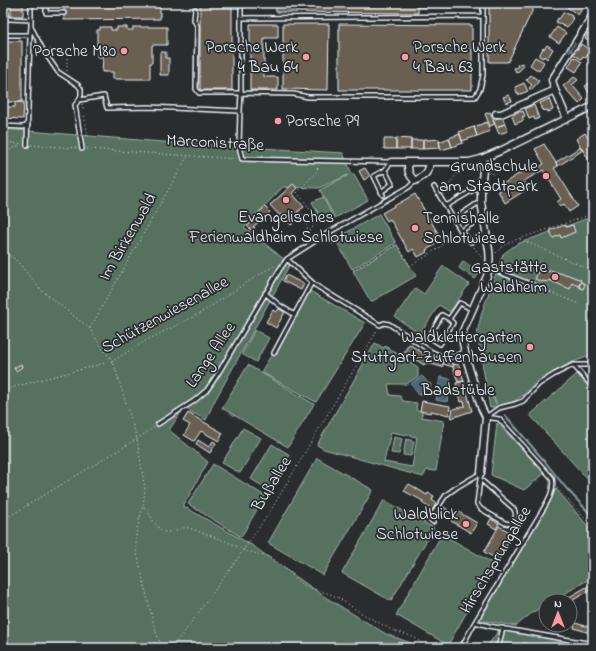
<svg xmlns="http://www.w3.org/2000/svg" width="596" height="651" font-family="'Indie Flower',sans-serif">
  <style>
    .green { fill: #567160; stroke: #9fb1ac; fill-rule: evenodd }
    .water { fill: #4b676f; stroke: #8a9ea6 }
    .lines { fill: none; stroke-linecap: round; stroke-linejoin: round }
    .stream { stroke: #8a9ea6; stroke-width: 2 }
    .building { fill: #6a6051; stroke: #e8f1f8 }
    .lane-casing { stroke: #e8f1f8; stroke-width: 6 }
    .street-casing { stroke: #e8f1f8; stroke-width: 9 }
    .path { stroke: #e8f1f8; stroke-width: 1; stroke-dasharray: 1 3; stroke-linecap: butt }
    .lane { stroke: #2a2d2e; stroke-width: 3 }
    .street { stroke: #2a2d2e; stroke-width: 6 }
    .oneway { fill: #6c7275 }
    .poi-dot { fill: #ff9aa2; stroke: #2a2d2e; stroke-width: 1.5 }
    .labels { text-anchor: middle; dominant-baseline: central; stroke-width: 3.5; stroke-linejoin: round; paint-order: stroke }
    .poi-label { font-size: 17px; fill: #e8f1f8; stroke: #2a2d2e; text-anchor: end }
    .street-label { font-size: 17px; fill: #e8f1f8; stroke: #2a2d2e }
  </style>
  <rect width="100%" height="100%" fill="#2a2d2e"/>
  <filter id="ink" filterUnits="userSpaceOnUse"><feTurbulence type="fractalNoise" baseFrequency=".025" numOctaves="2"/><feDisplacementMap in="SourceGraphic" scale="8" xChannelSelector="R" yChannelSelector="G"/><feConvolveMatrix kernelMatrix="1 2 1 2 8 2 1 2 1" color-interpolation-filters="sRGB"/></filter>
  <g filter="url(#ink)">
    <!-- green -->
    <path class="green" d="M3 129 163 142 343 153 352 174 353 173 368 200 335 218 320 190 348 175 319 188 283 187 244 227 290 264 214 402 206 420 184 408 169 430 208 462 183 506 250 544 325 597 386 634 416 645 419 648H3Z
      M323 197 332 215 322 221 312 202Z
      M379 214 396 243 352 269 335 239Z
      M593 218V355L570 363 513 402 490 408 477 333 482 312 503 254 517 244 586 219Z
      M397 245 416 276 371 302 353 271Z
      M463 261 480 272 475 279 459 268Z
      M443 266 469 284 450 312 439 305 420 334 395 317 415 288 424 294Z
      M310 291 365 323 316 402 261 372Z
      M255 330 269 338 256 362 242 354Z
      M375 343 384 348 385 346 418 367V377L406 384H388L390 395 400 396 403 401 417 403 416 410 423 411 421 417 444 421 436 471 427 470 423 477 324 449 317 445ZM391 432 417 437 412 467 384 462Z
      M248 365 314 404 288 447 222 408Z
      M577 374 593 391V479L590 482 530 415Z
      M497 423 545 473 524 490 491 475Z
      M243 428 261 438 240 473 222 463Z
      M394 437 402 439 399 454 391 453Z
      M406 439 414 441 411 456 403 455Z
      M272 444 290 455 269 490 251 479Z
      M317 458 373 490 323 575 268 543Z
      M213 464 265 496 241 537 188 504Z
      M556 489 593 532V577L552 601H546V605L533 612 516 626 480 620Z
      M384 500 434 528 391 601 342 573Z
      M442 534 494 564 448 645 396 615Z
      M503 628 593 644V648H486L499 630Z"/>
    <!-- water -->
    <path class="water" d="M422 376 428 383 431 384 430 391 425 390 419 395 411 384Z
      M440 377 451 379 447 402 436 400Z"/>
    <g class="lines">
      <!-- stream -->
      <path class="stream" d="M491 393 496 403
        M505 415 546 463 566 488 593 517
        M568 642 593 646"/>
    </g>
    <!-- building -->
    <path class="building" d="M11 3H23V16H11Z
      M64 3H160V19L64 20Z
      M200 3H232V90H200Z
      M249 3H263V6H249Z
      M276 3H418V13L276 12Z
      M418 3H472V8L418 7Z
      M489 3H533V9L508 62H489Z
      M569 3H580L584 6 578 15 567 7Z
      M564 12 572 16 571 17 573 18 567 28 556 22 558 18 559 19Z
      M250 24H278V38H264V77H278V90H250Z
      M283 24H329L328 90 283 89Z
      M339 24 472 25V90H339Z
      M100 27H111V30H117V27H127V30H133V27H167V45H152V63H150V79H113V72H102L103 57H97V30H100Z
      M557 27 566 33 559 43 550 37Z
      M591 30 593 31V43L585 38 588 33 589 34Z
      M6 41H22V102H5Z
      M581 44 590 50 586 58 583 56 581 59 573 54 576 49H578Z
      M547 45 553 49 547 59 544 56 543 58 539 56 543 48 544 49Z
      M160 52H166V58H169V75H160Z
      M535 57 544 62 539 71 530 65Z
      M574 57 582 62 576 72 568 67Z
      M522 63 524 66 519 71 516 72 514 68 518 67 517 65Z
      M531 75 539 81 531 90 529 88 532 85 526 80Z
      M574 77 578 80 572 85 584 99 579 104 563 86Z
      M593 81V91L589 93 585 86Z
      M524 83 528 91 518 95 515 87Z
      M509 95 512 101 506 103 503 97Z
      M549 99 553 110 548 112 547 110 543 111 540 103Z
      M15 102H24L23 119 3 118V107H15Z
      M534 105 539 118 535 120 534 117 529 119 525 108Z
      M520 111V112L523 111 525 116 522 117 524 120 515 124 512 116 514 115V114Z
      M490 112 494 120H493L495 124 490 126 485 114Z
      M502 116 505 124 496 127 493 120Z
      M487 122 490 131 477 136 474 127Z
      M505 124 508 131 499 134 496 127Z
      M474 127 477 136 462 141 459 132Z
      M585 133 590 141H592L593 142V167L576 139Z
      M460 134 463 143 452 147 449 138Z
      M396 138 411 139V149H396Z
      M449 138 452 147 441 150 439 142Z
      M384 139H396V149H384Z
      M423 139H427V140L439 139 440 148 423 149Z
      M411 140H423V149H411Z
      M544 144 558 166 554 168 578 206 569 212 564 204 560 206 557 202 561 199 543 170 524 181 529 188 505 203 498 191H500L498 187 536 163 539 167 544 164 535 149Z
      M581 147 583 150 558 166 556 162Z
      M365 168 370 176 364 180 359 171Z
      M293 184 297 188 292 193 304 207 297 212 301 216 291 225 281 214 280 216 270 205Z
      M415 194 439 235 431 239 435 245 426 250 427 252 418 257 413 249 409 252 390 219 387 221 382 213Z
      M265 207 270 212 253 227 255 228 252 231 247 226 250 224 249 222Z
      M565 225 566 227 573 225 575 232 561 238 560 235 553 238 550 230Z
      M540 268 549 272 550 270 566 275V274L581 280 579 286 572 283 570 289 549 280 548 282 543 281 542 282 535 279Z
      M286 275 304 284 301 290 283 281Z
      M581 282 585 284 583 289 579 287Z
      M279 309 285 312 276 328 266 322 273 310 276 312Z
      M409 344 432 359 431 364 425 363 424 365 404 352Z
      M433 357 444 361 442 367 431 364Z
      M444 361 454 364 453 367 443 364Z
      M21 364 22 367 16 371 14 368Z
      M454 364 459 365 464 381 458 382 453 367Z
      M464 381 472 411 451 418 453 409 465 406 464 401 461 402 456 383Z
      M422 401 450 406 449 415 431 411V413L420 411Z
      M188 413 223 433 219 441 201 431 194 441 184 435 190 425 183 421Z
      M198 440 209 447 213 441 216 443 210 453 196 444Z
      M409 484 427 495 428 493 434 496 432 500 436 503 433 510 422 503 423 501 404 491Z
      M444 507 448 510 445 515 441 513Z
      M457 511 477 523 471 533 451 521Z
      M491 519 499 524 496 529 488 524Z
      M499 526 513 534 499 560 484 552Z
      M590 585 592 589 573 600 575 604 570 608V601H562Z
      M575 623 593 628V634L574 628Z
      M523 643 535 645V644H539V646H540V648H523Z"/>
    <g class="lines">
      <!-- lane casing -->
      <g class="lane-casing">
        <path id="lane" d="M31 3V27L43 50 58 72 78 85 81 89V95L79 100
          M46 3V13H64
          M241 3V93L294 94 308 97H475L480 89 483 75V3
          M3 10H6L7 17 9 19 31 20
          M241 18 483 16
          M3 35H30
          M240 111 239 146 242 159 391 162
          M3 126 23 127 28 125
          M27 145 30 35 31 27
          M82 149 75 105 79 100 104 96 107 108 149 107 240 111 241 93H199L196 89 197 26 194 20 195 9
          M434 187 461 231 471 242 486 233
          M381 192 392 184 385 170 391 162
          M383 195 374 176 385 170
          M446 206 475 189 481 188
          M454 219 478 203 481 202
          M461 231 480 219 483 218
          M328 233 332 241 335 239
          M287 259 315 285 380 325 384 323 389 324 432 352 443 357H451L465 352
          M489 268 535 286
          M265 293 279 305 295 315
          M449 319 453 323 440 344 429 337 442 315 449 319 460 303 473 310
          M274 353 312 282
          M573 365H588L593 367
          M486 417 499 408 515 404 523 401 539 384 555 374 573 365 593 387
          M158 424 194 401 207 390 219 372 280 269 287 259 298 252 328 233 409 187 415 181
          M480 479 477 504 481 509 505 523 512 524C515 519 517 515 514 509L480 479 481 473
          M433 522 430 519 446 495 457 487 481 473
          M475 622 489 626 593 644
          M461 648 475 622 542 511C548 501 555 490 552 478L499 419 486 417
          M498 648 503 628"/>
      </g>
      <!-- street casing -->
      <g class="street-casing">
        <path id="street" d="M496 114H501L555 90
          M567 119 555 90 552 80 593 15
          M391 162H469L481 159 500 151 593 106
          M408 162C408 171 408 174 415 181 425 175 428 174 430 162
          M481 473 486 417 481 407 467 361 463 343V331L487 276C490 267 490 259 489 250L481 202V188L483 170V164L481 159"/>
      </g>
      <!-- path -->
      <path class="path" d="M50 50 67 51V71
        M82 104 88 135 85 136
        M3 142 22 144
        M31 145 76 148
        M87 149 238 159
        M3 153 21 145
        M458 168 459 169H476
        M489 172 494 174
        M297 192C306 204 323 220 308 233L310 239
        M443 194 459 170
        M294 196 317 171 318 165
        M299 211 305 217 308 233
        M520 239 593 271
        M474 247 483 259
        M3 251 16 260 40 289 90 329 102 348 113 361 137 439 145 489 143 506 136 533V549L153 622 158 638 163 648
        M496 253 503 246 512 241 584 217 593 215
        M353 270 397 244 410 266 430 254V253L438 249 456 232
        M539 288 577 303
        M90 328 187 157
        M469 343 475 342
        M3 391 17 386 113 361 145 341 199 314 263 272 276 265
        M557 488 593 527
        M144 507C150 513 158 533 167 532 175 532 180 527 189 528L228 542 244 550 268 557 276 561 288 571 301 584 311 588 330 594 339 598 358 611 390 629 397 632 411 636 417 639 426 648
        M3 520 137 439 154 427
        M172 648 229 571 271 510 378 329"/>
      <!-- lane -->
      <use href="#lane" class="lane"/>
      <!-- street -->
      <use href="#street" class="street"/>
    </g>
    <!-- one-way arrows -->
    <defs><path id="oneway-solid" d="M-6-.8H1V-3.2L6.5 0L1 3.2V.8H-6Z"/></defs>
    <use class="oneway" href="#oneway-solid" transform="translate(572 48) rotate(122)"/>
  </g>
  <!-- markers -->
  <g class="poi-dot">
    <circle cx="124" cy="51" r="4"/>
    <circle cx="306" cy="57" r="4"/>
    <circle cx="405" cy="57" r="4"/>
    <circle cx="278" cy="121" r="4"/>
    <circle cx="546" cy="176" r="4"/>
    <circle cx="286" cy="200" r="4"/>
    <circle cx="415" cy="228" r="4"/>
    <circle cx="555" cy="277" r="4"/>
    <circle cx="530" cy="347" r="4"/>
    <circle cx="458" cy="373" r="4"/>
    <circle cx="466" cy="524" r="4"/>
  </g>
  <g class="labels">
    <!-- poi labels -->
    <g class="poi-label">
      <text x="298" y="47">Porsche Werk<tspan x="298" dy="20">4 Bau 64</tspan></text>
      <text x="413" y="47" text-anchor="start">Porsche Werk<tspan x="413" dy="20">4 Bau 63</tspan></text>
      <text x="116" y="51">Porsche M80</text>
      <text x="286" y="121" text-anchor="start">Porsche P9</text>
      <text x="538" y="166">Grundschule<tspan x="538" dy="20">am Stadtpark</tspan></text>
      <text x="286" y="217" text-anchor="middle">Evangelisches<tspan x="286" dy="20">Ferienwaldheim Schlotwiese</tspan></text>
      <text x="423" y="218" text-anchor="start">Tennishalle<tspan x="423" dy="20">Schlotwiese</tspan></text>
      <text x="547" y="267">Gaststätte<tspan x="547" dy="20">Waldheim</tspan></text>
      <text x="522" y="337">Waldklettergarten<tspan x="522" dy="20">Stuttgart-Zuffenhausen</tspan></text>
      <text x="458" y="390" text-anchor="middle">Badstüble</text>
      <text x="458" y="514">Waldblick<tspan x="458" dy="20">Schlotwiese</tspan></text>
    </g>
    <!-- street labels -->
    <g class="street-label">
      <text transform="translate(215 143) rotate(3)">Marconistraße</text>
      <text transform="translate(128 237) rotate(-60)">Im Birkenwald</text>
      <text transform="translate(165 315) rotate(-29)">Schützenwiesenallee</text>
      <text transform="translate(211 355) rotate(-56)">Lange Allee</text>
      <text transform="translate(272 484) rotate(-59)">Bußallee</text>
      <text transform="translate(496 560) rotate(-59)">Hirschsprungallee</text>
    </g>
  </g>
  <!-- margin -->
  <rect width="596" height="651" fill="none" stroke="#2a2d2e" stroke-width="16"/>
  <rect x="8" y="8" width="580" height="635" fill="none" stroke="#e8f1f8" stroke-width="1.5" filter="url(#ink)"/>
  <!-- north arrow -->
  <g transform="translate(558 613)"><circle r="19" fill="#2a2d2e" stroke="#767b7f"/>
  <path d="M0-3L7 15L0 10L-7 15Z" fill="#ff9aa2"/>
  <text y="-6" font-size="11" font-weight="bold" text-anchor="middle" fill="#e8f1f8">N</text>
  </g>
</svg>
